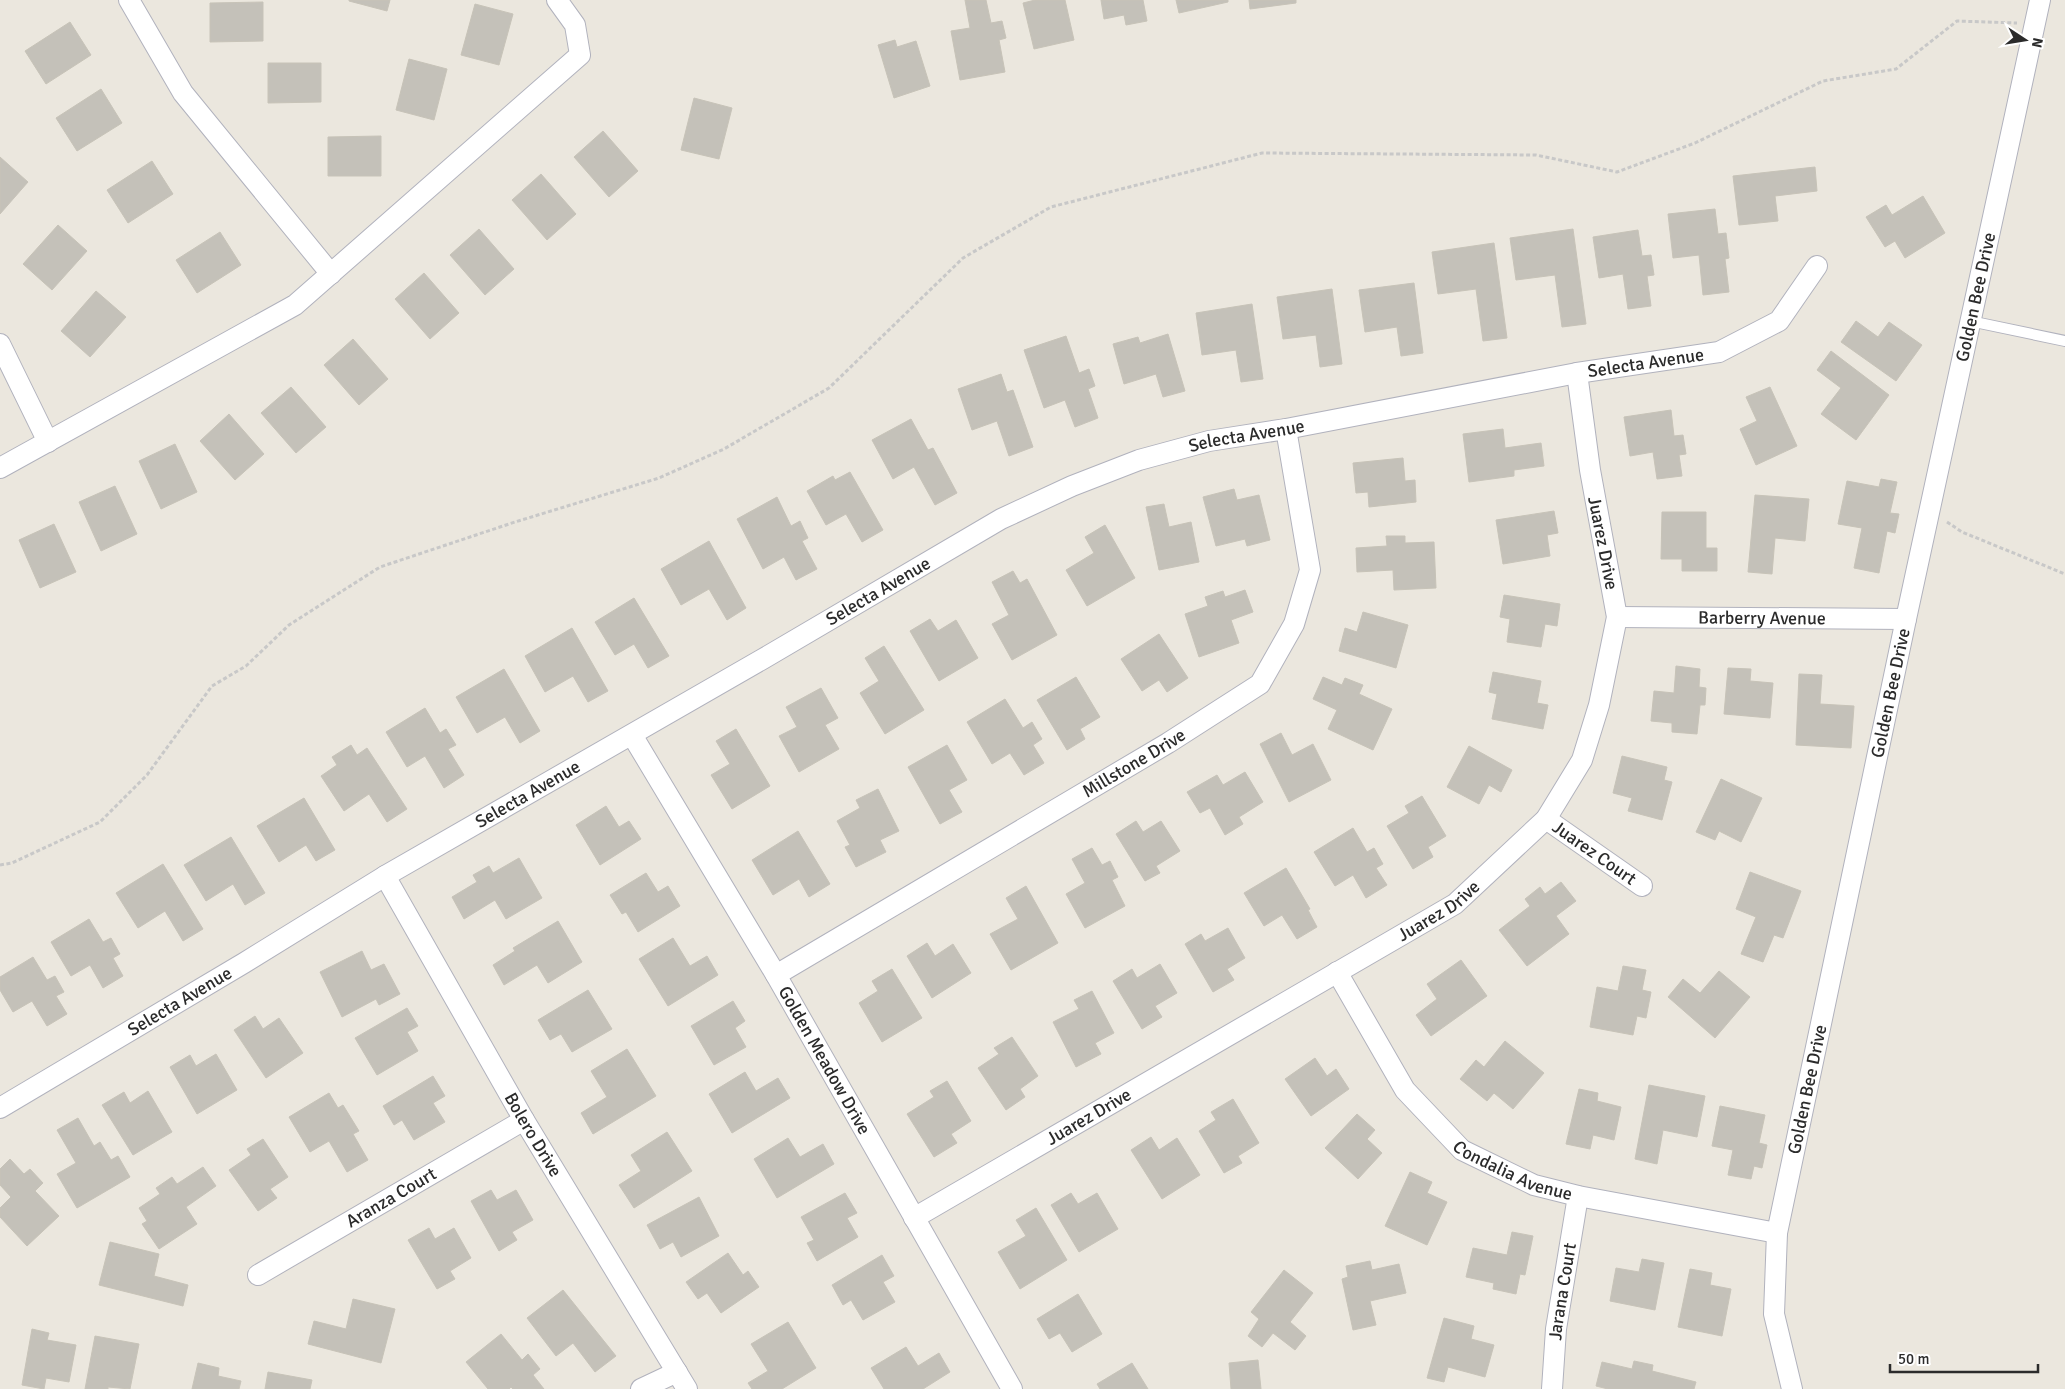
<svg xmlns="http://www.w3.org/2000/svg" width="2065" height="1389" font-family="Signika,sans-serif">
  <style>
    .building { fill: #c4c1b9; stroke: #c7c3b8 }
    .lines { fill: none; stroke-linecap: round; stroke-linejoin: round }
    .lane-casing { stroke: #b1b2bd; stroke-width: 12 }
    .street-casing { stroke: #b1b2bd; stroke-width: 22 }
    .path { stroke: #c8c8c8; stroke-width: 3; stroke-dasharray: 4 2.5; stroke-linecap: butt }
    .lane { stroke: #fff; stroke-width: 10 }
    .street { stroke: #fff; stroke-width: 20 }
    .labels { text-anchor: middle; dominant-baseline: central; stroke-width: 4; stroke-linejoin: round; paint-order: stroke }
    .street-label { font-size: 18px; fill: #2b2b2b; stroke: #fff }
  </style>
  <rect width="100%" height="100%" fill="#ebe7de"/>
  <!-- building -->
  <path class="building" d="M349 0H390L387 11 349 1Z
    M965 0H986L991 23 1002 21 1006 38 999 40 1005 72 960 80 951 31 970 28Z
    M1035 0H1065L1074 40 1034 49 1023 3Z
    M1101 0H1143L1147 21 1126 25 1124 15 1104 19Z
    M1176 0H1228V2L1179 13Z
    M1249 0H1296V3L1250 9Z
    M263 2V41L210 42V3Z
    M475 4 513 14 499 65 461 55Z
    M70 22 91 55 46 84 25 51Z
    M895 40 897 47 916 41 930 86 894 98 878 45Z
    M409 59 447 69 434 120 396 110Z
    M268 63H321V102L268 103Z
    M101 89 122 123 77 151 56 118Z
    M694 98 732 108 719 159 681 150Z
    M603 131 638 171 609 197 574 157Z
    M381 136V176H328V137Z
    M0 157 28 182 0 214Z
    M152 161 173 194 128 223 107 190Z
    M1815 167 1817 191 1775 196 1778 221 1739 225 1733 176Z
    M541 174 576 214 547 240 512 200Z
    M1923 196 1945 233 1905 258 1895 241 1885 247 1866 217 1886 205 1892 215Z
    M1715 209 1718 234 1726 233 1729 258 1725 259 1729 292 1703 295 1699 255 1673 258 1668 214Z
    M58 225 87 251 52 290 23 264Z
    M479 229 514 269 485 295 450 255Z
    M1573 229 1586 324 1562 327 1555 275 1516 280 1510 238Z
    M1638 230 1642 256 1651 255 1654 275 1647 276 1651 306 1628 309 1623 274 1599 278 1593 237Z
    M220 232 241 265 197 293 176 260Z
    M1494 243 1507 338 1483 341 1476 289 1438 294 1432 252Z
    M424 273 459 313 430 339 395 299Z
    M1414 283 1423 353 1401 356 1397 327 1365 332 1359 290Z
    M1332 289 1342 364 1320 367 1316 335 1283 339 1277 297Z
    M96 291 126 317 90 357 61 331Z
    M1252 304 1263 379 1241 382 1236 350 1202 355 1196 313Z
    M1856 321 1878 337 1889 322 1922 345 1896 381 1841 342Z
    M1168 334 1185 391 1163 397 1156 374 1124 384 1113 344 1138 337 1140 343Z
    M1066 336 1079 373 1089 369 1095 386 1088 389 1098 418 1075 427 1065 400 1044 408 1024 350Z
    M353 339 388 379 359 405 324 365Z
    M1831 351 1889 395 1856 440 1821 414 1841 388 1817 370Z
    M1001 374 1007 392 1013 390 1033 447 1009 456 997 421 972 430 958 389Z
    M291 387 326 427 296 453 261 413Z
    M1770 387 1797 446 1756 465 1740 429 1757 421 1746 397Z
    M1671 410 1674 436 1683 435 1686 454 1679 455 1682 476 1657 479 1653 452 1630 456 1624 417Z
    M229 414 264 454 235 480 200 441Z
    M911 419 928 450 933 448 957 493 935 505 914 467 893 479 872 440Z
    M1503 429 1505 448 1541 443 1544 466 1514 470V476L1469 482 1463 434Z
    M175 444 197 492 161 509 139 461Z
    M1403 458 1405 481 1415 480 1416 502 1369 507 1368 492 1356 493 1353 463Z
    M850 472 883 530 862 542 846 514 826 525 807 491 833 476 835 480Z
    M1881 479 1897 482 1890 513 1899 514 1895 533 1887 531 1879 573 1854 568 1862 528 1838 524 1847 481 1879 487Z
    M115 486 137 534 101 551 79 502Z
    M1234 489 1237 500 1259 495 1270 540 1247 546 1245 539 1216 546 1203 497Z
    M1755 495 1809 499 1805 541 1775 538 1772 574 1748 572Z
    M777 497 791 526 800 521 808 538 802 541 817 569 796 580 784 557 763 569 737 519Z
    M1164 504 1169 527 1191 522 1199 562 1159 570 1146 507Z
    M1554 511 1558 533 1547 535 1550 556 1503 564 1496 520Z
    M1662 512H1706V548H1717V571H1682V559H1661Z
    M54 524 76 572 40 588 19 540Z
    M1105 525 1135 578 1087 606 1066 570 1094 553 1085 537Z
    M1386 536H1405V543L1434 542 1436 588 1394 590 1393 570 1357 572 1356 548 1387 546Z
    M709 541 746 608 727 620 709 589 681 605 661 569Z
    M1013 571 1020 583 1027 579 1057 635 1012 660 992 624 1009 615 992 582Z
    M1245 590 1253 612 1231 620 1239 643 1199 657 1185 614 1208 606 1205 597 1223 591 1225 597Z
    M1504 595 1560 604 1557 626 1545 624 1541 647 1507 642 1510 619 1500 617Z
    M634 598 669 656 648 668 634 644 615 655 595 622Z
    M1363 612 1408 625 1396 668 1339 651 1345 628 1357 632Z
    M930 619 938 631 956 620 978 658 939 681 910 631Z
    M572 628 608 691 588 702 573 676 545 692 525 656Z
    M1159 634 1188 678 1167 692 1159 680 1142 691 1121 659Z
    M884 646 924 710 885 734 860 693 879 681 865 658Z
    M1676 666 1700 669 1699 687 1706 688 1705 705H1700L1697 734 1672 732V723L1651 721 1654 691 1674 693Z
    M1728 668 1751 669 1750 681 1773 683 1770 718 1724 714Z
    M504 669 540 731 520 743 505 717 477 733 456 697Z
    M1493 672 1541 681 1537 703 1548 705 1543 729 1492 719 1497 694 1489 692Z
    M1799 674 1822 675 1820 704 1854 706 1851 748 1796 745Z
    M1076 677 1100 717 1080 729 1085 739 1067 750 1037 700Z
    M1323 677 1342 685 1345 678 1363 685 1359 694 1392 709 1373 750 1328 729 1337 710 1313 699Z
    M821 688 838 718 825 725 839 749 799 772 779 736 797 727 786 707Z
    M1005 699 1023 728 1032 722 1042 739 1033 745 1044 763 1024 775 1010 753 992 764 967 722Z
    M425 708 440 733 446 729 456 745 448 749 464 775 444 788 425 756 407 767 386 732Z
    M736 729 770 786 732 809 711 775 730 764 716 741Z
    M1281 733 1292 755 1313 744 1331 780 1289 802 1260 744Z
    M351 745 357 755 367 748 407 809 387 822 369 794 344 811 321 776 337 765 332 757Z
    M947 745 967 780 949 790 962 812 940 824 908 767Z
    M1469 746 1512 770 1501 792 1489 785 1479 804 1447 787Z
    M1622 756 1667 767 1664 780 1672 782 1662 820 1628 811 1632 798 1613 793Z
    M1245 772 1263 802 1239 817 1243 824 1225 835 1210 808 1200 813 1187 792 1217 775 1223 785Z
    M1721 779 1762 798 1741 842 1719 831 1715 840 1696 832Z
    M878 789 899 831 880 840 886 852 856 867 845 847 850 845 837 821 860 808 856 800Z
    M1422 796 1446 836 1428 847 1433 857 1413 869 1387 826 1409 813 1405 806Z
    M304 798 335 850 316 861 306 845 279 862 257 826Z
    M606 806 619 827 629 821 641 839 600 865 576 825Z
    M1136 821 1143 832 1161 821 1180 851 1156 866 1160 873 1145 881 1116 834Z
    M1353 828 1367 852 1374 848 1383 864 1376 868 1387 885 1366 898 1353 875 1335 886 1314 852Z
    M798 831 830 884 809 897 799 879 773 895 752 860Z
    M231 837 265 893 245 905 233 884 206 901 184 865Z
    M1092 848 1102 865 1110 861 1118 877 1112 880 1125 906 1085 928 1066 894 1085 883 1072 859Z
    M519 858 542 898 506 919 495 900 464 919 452 897 477 882 473 875 489 866 493 873Z
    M163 864 203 929 183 941 165 911 138 928 116 893Z
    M1286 868 1310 909 1308 910 1317 927 1297 939 1282 915 1264 926 1244 893Z
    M1750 872 1801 891 1783 938 1774 935 1763 962 1741 954 1756 917 1736 909Z
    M646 873 658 892 668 886 680 906 638 932 626 912 622 914 610 895Z
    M1561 882 1576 901 1556 916 1569 934 1527 966 1499 930 1530 906 1525 899 1540 887 1545 894Z
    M1026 886 1058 943 1011 970 990 934 1018 919 1006 898Z
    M89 919 103 942 111 938 120 954 113 958 123 976 103 988 90 965 71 976 51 942Z
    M558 921 582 962 548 983 537 965 504 985 493 965 515 951 513 948Z
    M1228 928 1245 958 1227 969 1234 980 1213 992 1185 944 1201 934 1205 941Z
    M673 938 690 966 707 956 718 975 668 1006 639 959Z
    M927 943 935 956 953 944 971 973 932 998 907 956Z
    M362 951 371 970 384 964 400 994 379 1005 376 999 342 1017 320 972Z
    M33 957 47 980 55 976 64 992 56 996 67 1014 47 1026 32 1001 13 1012 0 990V977Z
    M1461 960 1487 996 1431 1036 1416 1015 1437 999 1427 984Z
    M1160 964 1177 993 1155 1006 1162 1017 1142 1029 1113 981 1132 969 1137 978Z
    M1623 966 1646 970 1642 990 1651 992 1646 1018 1637 1016 1633 1035 1590 1027 1597 987 1618 991Z
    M892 969 922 1018 882 1042 859 1003 878 991 872 981Z
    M1719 971 1750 997 1715 1038 1668 997 1683 979 1700 993Z
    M588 990 612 1029 572 1052 561 1034 550 1040 538 1020Z
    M1092 991 1114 1033 1095 1043 1101 1054 1076 1067 1053 1022 1079 1009 1074 1000Z
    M733 1001 745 1021 735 1028 746 1047 714 1065 691 1026Z
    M407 1008 418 1026 407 1032 418 1051 377 1075 355 1038Z
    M255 1016 263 1029 279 1018 303 1053 266 1078 234 1030Z
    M1012 1037 1038 1076 1020 1089 1025 1097 1006 1110 978 1068 999 1054 994 1048Z
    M1505 1041 1544 1073 1513 1109 1494 1093 1487 1101 1460 1079 1476 1060 1484 1067Z
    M627 1049 656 1096 593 1134 581 1113 607 1097 591 1071Z
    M216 1054 237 1090 197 1114 170 1067 190 1055 196 1066Z
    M1315 1058 1327 1076 1336 1069 1349 1089 1311 1116 1285 1079Z
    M745 1072 756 1091 778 1078 790 1098 732 1133 709 1094Z
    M433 1076 445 1096 433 1103 445 1122 414 1140 402 1120 394 1125 383 1106Z
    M947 1081 971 1121 951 1134 957 1143 934 1157 907 1114 934 1097 930 1091Z
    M1649 1085 1705 1096 1697 1137 1663 1130 1657 1164 1635 1159Z
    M1579 1089 1598 1093 1597 1101 1621 1107 1614 1140 1593 1135 1590 1149 1566 1144Z
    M148 1091 172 1132 133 1155 102 1105 124 1092 130 1103Z
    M329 1093 338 1108 343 1105 359 1131 353 1134 368 1160 347 1172 329 1141 310 1152 289 1117Z
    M1233 1099 1259 1143 1238 1156 1242 1163 1224 1173 1199 1131 1216 1120 1211 1112Z
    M1720 1106 1765 1115 1759 1143 1767 1145 1762 1168 1754 1166 1751 1179 1728 1175 1733 1150 1712 1146Z
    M1357 1114 1375 1130 1367 1139 1382 1153 1358 1179 1325 1148Z
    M78 1118 94 1146 100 1142 111 1160 118 1156 130 1177 77 1208 57 1174 76 1163 57 1130Z
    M667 1132 692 1171 634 1208 619 1185 641 1171 631 1155Z
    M1151 1137 1159 1150 1177 1138 1200 1175 1162 1199 1131 1150Z
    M788 1138 800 1157 823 1144 834 1164 777 1198 754 1159Z
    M263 1139 288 1177 270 1189 277 1198 258 1211 229 1170 251 1155 247 1149Z
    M10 1159 24 1174 30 1169 43 1183 35 1191 59 1216 27 1246 0 1217V1208L11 1197 0 1185V1169Z
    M203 1167 216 1186 186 1207 197 1224 159 1249 142 1224 147 1221 139 1208 160 1194 156 1188 172 1177 177 1184Z
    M1410 1172 1432 1182 1427 1193 1447 1202 1427 1245 1385 1226Z
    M491 1190 497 1200 516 1190 533 1220 512 1232 517 1240 499 1251 471 1201Z
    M845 1193 857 1213 847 1218 858 1237 817 1261 807 1243 814 1240 801 1217Z
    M1071 1193 1078 1204 1097 1193 1118 1229 1079 1252 1051 1205Z
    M699 1197 719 1236 681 1257 673 1242 660 1249 647 1225Z
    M1036 1208 1067 1260 1020 1289 998 1252 1026 1236 1016 1220Z
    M429 1228 435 1239 454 1228 471 1258 450 1271 455 1279 437 1289 408 1240Z
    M1512 1232 1533 1236 1525 1275 1520 1274 1516 1294 1493 1289 1494 1283 1466 1277 1473 1248 1507 1255Z
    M110 1242 159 1254 154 1276 188 1285 183 1306 99 1285Z
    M728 1253 743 1275 748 1271 759 1287 721 1313 707 1293 698 1299 686 1282Z
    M882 1255 894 1276 883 1282 895 1302 863 1320 851 1300 843 1305 832 1285Z
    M1642 1259 1664 1263 1655 1310 1610 1301 1616 1268 1639 1272Z
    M1370 1261 1372 1270 1399 1264 1406 1293 1370 1301 1376 1325 1353 1330 1342 1279 1348 1277 1346 1266Z
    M1690 1269 1712 1273 1710 1285 1731 1289 1722 1336 1678 1327Z
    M1284 1270 1313 1293 1290 1322 1306 1336 1295 1350 1273 1333 1262 1347 1248 1336 1259 1319 1251 1312Z
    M563 1290 616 1356 595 1372 573 1343 556 1356 527 1318Z
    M1078 1294 1102 1334 1072 1352 1060 1333 1049 1339 1037 1319Z
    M353 1299 395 1309 381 1363 308 1344 314 1321 346 1329Z
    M1444 1318 1474 1326 1471 1339 1494 1345 1485 1377 1448 1367 1444 1382 1427 1378Z
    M788 1322 816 1368 782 1389H752L748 1383 768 1371 751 1344Z
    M32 1329 49 1333 47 1340 76 1345 69 1382 46 1378 44 1389 22 1385Z
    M501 1334 522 1360 528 1354 540 1369 533 1375 544 1389H513L511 1387 509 1389H488L466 1362Z
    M95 1336 139 1344 130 1389 108 1387V1389H85Z
    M906 1347 918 1366 939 1353 950 1372 923 1389H884L871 1368Z
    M1258 1360 1261 1389H1231L1229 1363Z
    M1634 1361 1653 1365 1652 1371 1696 1382 1694 1389H1608L1596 1386 1602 1362 1632 1369Z
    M198 1363 219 1368 218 1376 241 1381 239 1389H192Z
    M1132 1363 1148 1389H1100L1097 1384Z
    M268 1372 312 1380 310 1389H265Z"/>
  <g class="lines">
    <!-- lane casing -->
    <g class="lane-casing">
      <path id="lane" d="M1970 321 2065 341"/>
    </g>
    <!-- street casing -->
    <g class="street-casing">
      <g id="street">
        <path d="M129 0 183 93 331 274"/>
        <path d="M0 344 48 442"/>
        <path d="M0 468 295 305 580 55 575 25 557 0"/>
        <path id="s1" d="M1617 617 1906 619"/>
        <path id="s2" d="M632 735 776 975 1012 1389"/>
        <path id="s3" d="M1546 819 1642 886"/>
        <path id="s4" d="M385 876 524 1120 687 1389"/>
        <path id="s5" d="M1337 972 1405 1090 1462 1150 1534 1185 1578 1196 1777 1233"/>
        <path id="s6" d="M776 975 1168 743 1260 684 1294 624 1310 570 1286 429"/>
        <path id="s7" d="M0 1108 244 963 385 876 761 660 1001 519 1072 486 1139 460 1209 441 1286 429 1577 373 1719 352 1779 321 1817 266"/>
        <path id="s8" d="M914 1218 1455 904 1546 819 1582 760 1599 705 1617 617 1590 470 1577 373"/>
        <path id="s9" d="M258 1275 524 1120"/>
        <path d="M641 1389 677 1372"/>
        <path id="s10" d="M1552 1389 1556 1329 1578 1196"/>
        <path id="s11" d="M1792 1389 1774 1314 1777 1233 1906 619 2040 0"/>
      </g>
    </g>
    <!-- path -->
    <path class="path" d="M1947 522 1962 532 2065 574
      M0 865 12 863 100 822 147 775 212 686 246 666 289 625 380 567 515 522 659 478 724 449 829 388 963 258 1051 207 1262 153 1536 155 1617 172 1695 143 1823 81 1896 69 1957 21 2017 23"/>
    <!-- lane -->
    <use href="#lane" class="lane"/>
    <!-- street -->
    <use href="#street" class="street"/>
  </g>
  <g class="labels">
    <!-- street labels -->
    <g class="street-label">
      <text stroke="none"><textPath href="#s11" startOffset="1115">Golden Bee Drive</textPath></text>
      <text stroke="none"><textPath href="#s7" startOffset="1828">Selecta Avenue</textPath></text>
      <text stroke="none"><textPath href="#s7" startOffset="1422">Selecta Avenue</textPath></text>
      <text transform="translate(1603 543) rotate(79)">Juarez Drive</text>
      <text stroke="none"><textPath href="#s7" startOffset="1019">Selecta Avenue</textPath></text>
      <text stroke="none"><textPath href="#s1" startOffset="145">Barberry Avenue</textPath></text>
      <text stroke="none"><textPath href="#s11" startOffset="710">Golden Bee Drive</textPath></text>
      <text stroke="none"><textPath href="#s6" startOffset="416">Millstone Drive</textPath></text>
      <text stroke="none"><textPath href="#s7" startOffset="614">Selecta Avenue</textPath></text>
      <text stroke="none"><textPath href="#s3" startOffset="59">Juarez Court</textPath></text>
      <text stroke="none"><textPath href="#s8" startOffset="608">Juarez Drive</textPath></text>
      <text stroke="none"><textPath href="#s7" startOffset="209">Selecta Avenue</textPath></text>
      <text stroke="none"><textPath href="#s2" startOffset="378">Golden Meadow Drive</textPath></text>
      <text stroke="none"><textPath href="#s11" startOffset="305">Golden Bee Drive</textPath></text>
      <text stroke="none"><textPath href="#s8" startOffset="202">Juarez Drive</textPath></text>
      <text stroke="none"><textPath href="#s4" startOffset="298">Bolero Drive</textPath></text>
      <text stroke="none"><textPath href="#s5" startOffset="274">Condalia Avenue</textPath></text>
      <text stroke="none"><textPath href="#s9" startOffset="154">Aranza Court</textPath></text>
      <text stroke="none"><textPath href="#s10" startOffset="98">Jarana Court</textPath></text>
    </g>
  </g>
  <!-- north arrow -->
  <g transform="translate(2025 40) rotate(102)" stroke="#ffffff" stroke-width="4" paint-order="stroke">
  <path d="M0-4L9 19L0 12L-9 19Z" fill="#2b2b2b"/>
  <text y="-8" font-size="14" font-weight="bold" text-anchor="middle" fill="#2b2b2b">N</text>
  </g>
  <!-- scale -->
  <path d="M1890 1364v8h148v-8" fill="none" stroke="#2b2b2b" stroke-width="2.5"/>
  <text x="1898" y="1364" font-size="15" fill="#2b2b2b" stroke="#ffffff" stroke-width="4" paint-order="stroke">50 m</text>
</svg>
